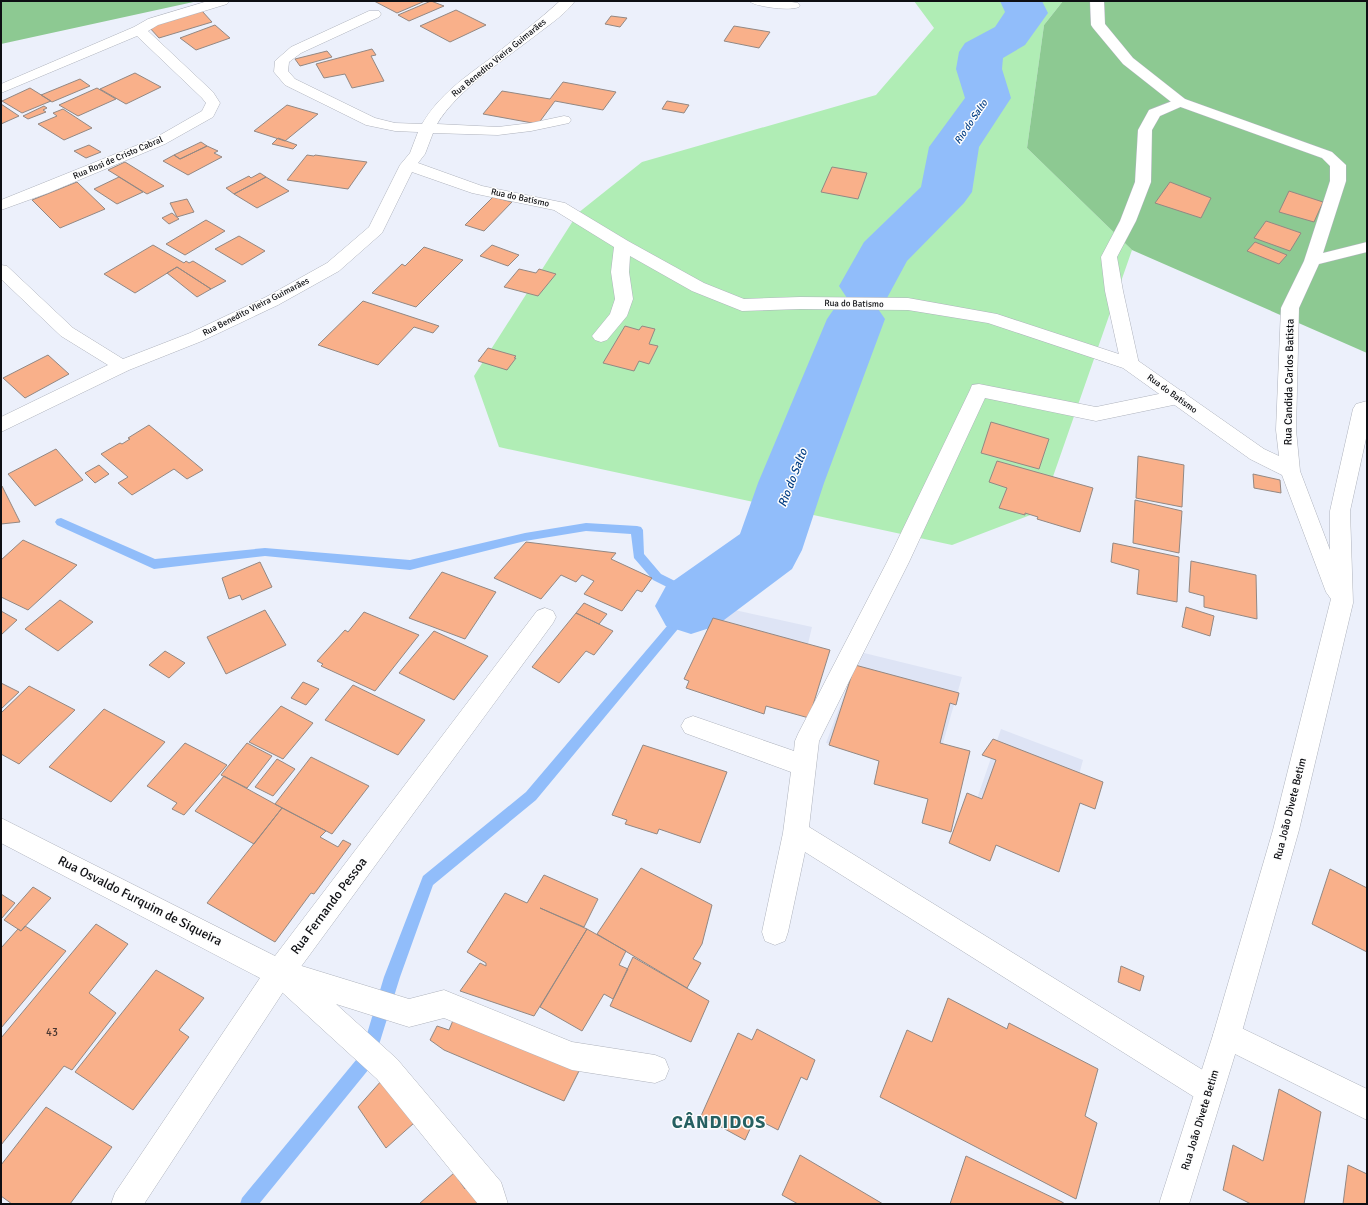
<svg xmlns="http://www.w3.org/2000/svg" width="1368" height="1205" font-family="Signika,sans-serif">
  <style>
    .built { fill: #dee4f5 }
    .green { fill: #b0edb5 }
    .forest { fill: #8dc992 }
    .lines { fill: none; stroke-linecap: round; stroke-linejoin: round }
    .stream { fill: #91bdfa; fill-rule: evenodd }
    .river { fill: #91bdfa; fill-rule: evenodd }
    .building { fill: #f9b08a; stroke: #938883 }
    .service-casing { stroke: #afb3bd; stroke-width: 1 }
    .minor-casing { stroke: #afb3bd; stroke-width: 1 }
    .service { fill: #fff; fill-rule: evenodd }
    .minor { fill: #fff; fill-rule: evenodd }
    .labels { text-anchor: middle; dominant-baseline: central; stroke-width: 3; stroke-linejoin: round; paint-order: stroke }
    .far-street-label { font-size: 9px; fill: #0e0f13; stroke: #fdfdfd }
    .far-water-label { font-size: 10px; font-style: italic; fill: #043f85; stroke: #fdfdfd }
    .street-label { font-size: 11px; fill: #0e0f13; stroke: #fdfdfd }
    .near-number-label { font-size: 11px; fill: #493731 }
    .water-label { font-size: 12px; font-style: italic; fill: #043f85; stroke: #fdfdfd }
    .near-street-label { font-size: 13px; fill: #0e0f13; stroke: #fdfdfd }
    .near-district-label { font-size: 18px; font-weight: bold; letter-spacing: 1px; fill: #266061; stroke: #fdfdfd }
  </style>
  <rect width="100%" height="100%" fill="#ecf0fb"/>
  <!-- built -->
  <path class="built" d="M721 607 812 627 792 711 688 679Z
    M860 652 962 677 934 774 826 743Z
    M1001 729 1083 760 1057 857 969 822Z"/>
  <!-- green -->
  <path class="green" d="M914 1H1063L1044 25 1027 148 1132 250 1041 511 952 545 499 447 474 376 578 213 642 162 876 95 934 28Z"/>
  <!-- forest -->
  <path class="forest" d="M1 1H198L1 44Z
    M1063 1H1367V353L1132 250 1027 148 1044 25Z"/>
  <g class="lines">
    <!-- stream -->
    <path class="stream" d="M61 518 155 559 265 548 410 560 525 533 586 523 637 526 641 527 643 530 644 554 661 574 683 585 697 606 536 800 433 885 400 977 373 1064 259 1204H240L242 1198 361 1054 384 977 423 876 526 792 684 606 675 591 653 580 634 558 631 534 586 531 525 541 410 570 265 556 154 569 57 525 55 522 57 519Z"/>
    <!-- river -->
    <path class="river" d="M1000 1H1042L1048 13 1025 45 1003 58 1002 69 1011 98 979 147 972 192 964 203 907 261 887 298 867 303 876 306 885 319 824 483 802 550 792 569 716 626 691 634 666 626 655 606 666 586 740 534 758 483 827 319 836 306 856 301 847 298 839 286 864 242 921 187 929 147 965 98 956 69 959 52 965 43 995 27 1005 12Z"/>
  </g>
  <!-- building -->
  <path class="building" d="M374 1H425L397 13Z
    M431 1 444 6 409 21 398 15Z
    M456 10 486 25 450 42 420 26Z
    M202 11 212 22 159 38 149 27Z
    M611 16 627 18 620 27 605 24Z
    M215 25 230 38 196 50 180 38Z
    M734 26 770 32 759 48 724 41Z
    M372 49 376 55 371 56 384 81 352 88 345 74 324 78 316 64Z
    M327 51 332 57 300 66 295 59Z
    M135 73 161 87 126 104 100 89Z
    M80 79 90 86 52 102 41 95Z
    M563 82 616 92 603 110 555 101 538 124 483 114 502 91 550 99Z
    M30 88 51 101 22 113 2 101Z
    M97 88 116 99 78 116 59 105Z
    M667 101 689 105 684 113 662 109Z
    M1 104 19 116 1 124Z
    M287 105 318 114 285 141 254 131Z
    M44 106 47 108 43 110 46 112 28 119 23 116Z
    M63 109 92 128 64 140 38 124 57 116 53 113Z
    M278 138 297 145 293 149 272 144Z
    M201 142 207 146 180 159 174 155Z
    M89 145 101 152 86 158 74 151Z
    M207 146 218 151 214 153 222 157 188 175 163 161 174 155 180 159Z
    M307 155 314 156 315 155 367 162 348 189 287 180Z
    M125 162 164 186 147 194 108 170Z
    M832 167 867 173 858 199 821 192Z
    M260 173 266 177 234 194 226 188 249 176 251 178Z
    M119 177 143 192 117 204 94 189Z
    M266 177 289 191 257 208 234 194Z
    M77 182 105 209 60 228 32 200Z
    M1170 182 1211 198 1201 218 1155 203Z
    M1289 191 1323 202 1314 222 1279 212Z
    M493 197 512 202 484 231 465 225Z
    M187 199 194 212 177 217 170 203Z
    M172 213 179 219 169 224 162 218Z
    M206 220 225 231 185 255 166 244Z
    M1266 221 1301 233 1290 251 1254 238Z
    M239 236 265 251 242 265 215 249Z
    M1255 242 1287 255 1279 264 1247 251Z
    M153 245 184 263 186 261 189 263 193 261 226 281 211 289 177 267 135 293 104 274Z
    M492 245 519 255 508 266 480 256Z
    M424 247 463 260 416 307 372 293 402 264 405 266Z
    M177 267 211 289 197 297 167 273Z
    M519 269 536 273 539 269 556 274 538 296 504 287Z
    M363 301 439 326 433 333 414 327 378 365 318 345Z
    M625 326 639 330 642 326 655 329 649 344 658 346 649 364 639 361 634 371 603 363Z
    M488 348 516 356 514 358H516L507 370 478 361Z
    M48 355 69 374 25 398 3 378Z
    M991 422 1049 439 1039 469 981 453Z
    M149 425 203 470 187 479 174 469 132 495 118 483 128 477 101 454 120 443 122 444 130 439 128 438Z
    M56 449 83 480 35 506 8 474Z
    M1138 456 1184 465 1182 507 1136 498Z
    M997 461 1093 488 1080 532 1037 519 1038 517 1025 513V515L999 508 1007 488 989 482Z
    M99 465 109 474 95 483 85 473Z
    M1253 474 1280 480 1281 493 1254 488Z
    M1 486H2L20 522 1 524Z
    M1135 500 1182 511 1179 553 1133 543Z
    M23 540 77 565 28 610 1 597V560Z
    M526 542 616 553 611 559 652 578 642 592 637 590 622 611 584 594 594 581 582 575 576 582 561 575 541 599 494 578Z
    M1113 543 1179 557 1177 602 1137 594 1139 570 1111 562Z
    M1191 561 1256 575 1257 619 1204 607V596L1189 592Z
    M260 562 272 587 242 600 240 595 229 599 222 578Z
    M442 572 496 592 465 639 409 618Z
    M60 600 93 622 58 651 25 629Z
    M584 603 607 614 599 624 576 613Z
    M1186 607 1214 616 1210 636 1182 627Z
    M265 610 286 645 226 674 207 637Z
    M1 611 17 620 1 635Z
    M364 612 419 635 375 691 321 666 323 664 317 661 345 630 348 632Z
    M576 613 613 631 594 655 586 651 559 683 532 667Z
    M713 618 830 650 809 718 766 706 764 714 686 688 689 681 684 679Z
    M434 631 488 656 454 700 399 673Z
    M165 651 185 663 169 678 149 665Z
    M855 665 959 693 956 705 950 703 940 743 970 751 951 832 922 823 928 799 874 784 879 761 829 745Z
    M303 682 319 689 306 705 291 698Z
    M1 683 19 692 1 709Z
    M353 685 425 720 398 755 325 720Z
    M29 686 75 710 19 764 1 754V713Z
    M281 706 313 723 283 759 249 742Z
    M104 709 165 742 111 802 49 767Z
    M993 739 1103 782 1095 809 1080 803 1059 872 996 845 990 861 949 843 967 793 982 799 996 760 982 755Z
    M185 743 227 765 184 815 172 809 177 803 147 786Z
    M247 743 272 756 247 788 221 775Z
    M643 745 727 772 700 843 659 829 657 834 625 824 627 820 612 815Z
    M311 757 369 786 332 834 275 804Z
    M277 759 295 769 273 796 255 787Z
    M224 776 282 808 254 844 195 811Z
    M282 808 326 831 320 837 338 847 343 840 351 844 314 894 311 893 275 942 207 903Z
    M641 868 712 905 702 944 693 959 701 963 687 988 597 934Z
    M1330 869 1367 888V952L1312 924Z
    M544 875 598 899 584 927 540 908 587 929 534 1016 460 991 480 963 486 966V963L467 952 505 893 527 903Z
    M33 887 51 898 21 931 4 920Z
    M1 894 15 903 1 919Z
    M96 924 128 944 89 993 116 1013 72 1070 64 1066 1 1145V1038Z
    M25 926 66 951 1 1028V948L18 929 21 931Z
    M587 929 626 951 619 965 628 969 613 999 604 994 582 1031 540 1007Z
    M633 957 709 1001 691 1042 610 1006Z
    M1121 966 1144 976 1140 991 1118 982Z
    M156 970 204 998 179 1030 189 1037 133 1110 75 1072Z
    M948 998 1007 1029 1009 1023 1098 1069 1085 1116 1097 1123 1076 1199 880 1097 907 1030 932 1042Z
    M454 1018 580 1069 564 1101 444 1050 430 1040 437 1026 449 1030Z
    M757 1029 815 1060 807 1080 801 1077 778 1130 755 1118 745 1140 701 1116 738 1033 752 1040Z
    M382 1080 414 1123 386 1148 358 1107Z
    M1279 1089 1321 1112 1304 1204H1251L1223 1190 1233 1145 1263 1161Z
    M46 1107 112 1147 70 1204H12L1 1196V1165Z
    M800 1155 883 1204H798L782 1195Z
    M966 1156 1062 1202 1065 1204H950Z
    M1348 1165 1367 1174V1204H1343Z
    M454 1173 465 1189 468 1185 482 1204H419Z"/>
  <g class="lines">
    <!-- service casing -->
    <g class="service-casing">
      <path id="service" d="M749 1H785L798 3 800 6C795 12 754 7 749 1Z
        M1180 98 1185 99 1187 102 1185 105 1160 116 1152 130 1151 182 1136 221 1117 257 1123 291 1139 364 1137 368 1130 370 1123 368 1121 364 1105 291 1101 257 1120 221 1135 182 1138 130 1149 110Z
        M979 384 1096 407 1178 390 1185 392 1187 397 1185 402 1178 404 1096 421 985 398 909 562 819 741 809 827 1219 1080 1224 1090 1219 1100 1209 1105 1199 1100 805 852 788 932 785 941 775 945 765 941 762 932 783 833 791 772 685 733 681 726 685 719 693 716 794 751 795 741 798 734 887 562 970 390 972 385Z
        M279 959 409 999 444 990 572 1042 655 1055 665 1059 669 1069 665 1079 655 1083 572 1070 444 1018 409 1027 336 1004 397 1059 501 1182 508 1204H478L377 1079 273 984 269 983 265 973 269 963Z
        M1227 1021 1367 1089V1120L1217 1045 1213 1035 1217 1025Z"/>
    </g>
    <!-- minor casing -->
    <g class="minor-casing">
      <path id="minor" d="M208 1H229L227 4 158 25 148 31 213 92 220 103 213 117 165 144 48 193 1 210V200L155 138 202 111 206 103 202 98 137 36 1 93V84L134 27 148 19Z
        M560 1H575C566 13 552 23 540 32 508 57 457 90 437 124L498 127 531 123 564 116 569 117 571 120 569 123 531 131 498 135 433 133 425 154 418 163 482 186 565 203 628 241 704 283 744 299 800 297 908 298 997 314 1137 360 1264 449 1279 456 1276 430 1281 308 1304 261 1330 181V166L1322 158 1175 105 1123 64 1093 28 1091 25 1090 1H1104L1105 24 1133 58 1185 99 1332 152 1346 165V181L1323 253 1367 242V252L1319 264 1299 308 1296 430 1300 471 1330 550V511L1353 409 1356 404 1367 401V434L1350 511 1353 603 1299 830 1241 1035 1189 1204H1159L1213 1035 1273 830 1331 599 1326 592 1282 475 1250 459 1123 368 988 323 908 310 800 309 742 311 692 291 630 256 629 272 633 299 627 316 607 340 601 342 595 340 592 336 610 314 615 299 611 272 614 247 554 210 472 193 412 172 382 233 339 271 278 305 202 341 129 370 1 432V417L108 365 61 336 1 279V265L7 266 73 328 123 359 190 333 266 297 327 263 369 227 400 165 410 153 418 132 395 131 366 125 285 85 274 72 275 61 291 47 369 11H379L381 14 379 17 301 53 289 62 288 71 295 79 375 118 395 123 422 124C439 95 465 77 491 58 514 39 538 21 560 1Z
        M545 608 553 611 556 617 553 623 289 983 144 1204H111L115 1193 260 978 1 843V818L275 956 537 611Z"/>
    </g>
    <!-- service -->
    <use href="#service" class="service"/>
    <!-- minor -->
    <use href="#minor" class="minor"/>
  </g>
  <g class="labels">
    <!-- far-street labels -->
    <g class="far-street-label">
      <text transform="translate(499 58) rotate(-39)">Rua Benedito Vieira Guimarães</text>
      <text transform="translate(118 158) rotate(-23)">Rua Rosi de Cristo Cabral</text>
      <text transform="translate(520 198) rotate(12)">Rua do Batismo</text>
      <text transform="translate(854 304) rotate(1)">Rua do Batismo</text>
      <text transform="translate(256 307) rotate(-27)">Rua Benedito Vieira Guimarães</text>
      <text transform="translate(1172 394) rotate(36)">Rua do Batismo</text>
    </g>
    <!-- far-water labels -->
    <g class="far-water-label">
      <text transform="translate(971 122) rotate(-56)">Rio do Salto</text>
    </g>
    <!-- street labels -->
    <g class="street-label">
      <text transform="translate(1289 382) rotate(-89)">Rua Candida Carlos Batista</text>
      <text transform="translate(1290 809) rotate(-76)">Rua João Divete Betim</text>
      <text transform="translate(1200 1120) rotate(-73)">Rua João Divete Betim</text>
    </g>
    <!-- near-number labels -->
    <g class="near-number-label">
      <text x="52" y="1032">43</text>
    </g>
    <!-- water labels -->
    <g class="water-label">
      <text transform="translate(793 478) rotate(-69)">Rio do Salto</text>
    </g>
    <!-- near-street labels -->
    <g class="near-street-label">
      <text transform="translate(140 901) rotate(27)">Rua Osvaldo Furquim de Siqueira</text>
      <text transform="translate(329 906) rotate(-53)">Rua Fernando Pessoa</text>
    </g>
    <!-- near-district labels -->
    <g class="near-district-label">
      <text x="719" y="1122">CÂNDIDOS</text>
    </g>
  </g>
  <!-- border -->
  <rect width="1368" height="1205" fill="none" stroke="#0e0f13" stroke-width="4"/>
</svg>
